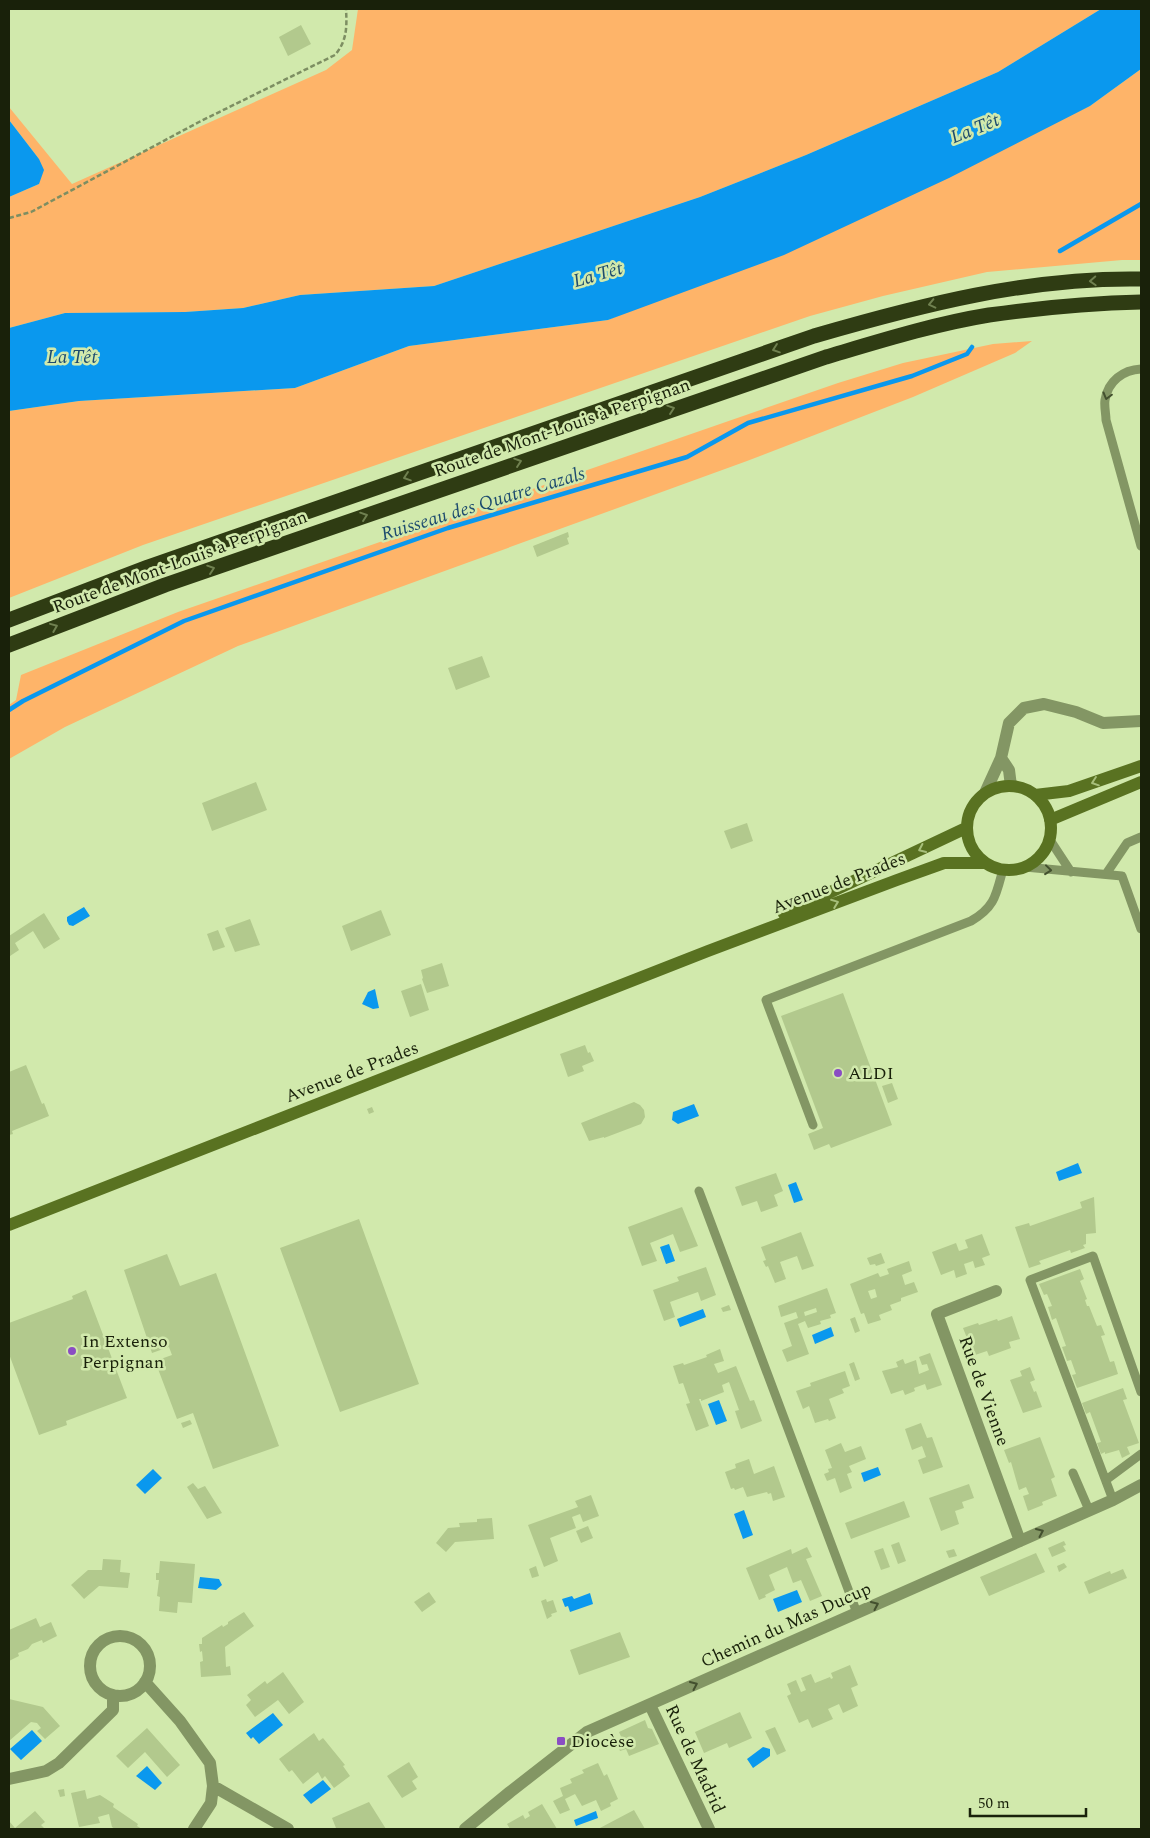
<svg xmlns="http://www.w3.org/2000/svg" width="1150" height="1838" font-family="Spectral,serif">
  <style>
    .green { fill: #feb469 }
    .water { fill: #0a98ee }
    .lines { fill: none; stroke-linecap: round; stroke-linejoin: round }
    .stream { stroke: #0a98ee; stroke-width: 4.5 }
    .building { fill: #b2c98d; fill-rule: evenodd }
    .path { stroke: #7d8e62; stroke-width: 2.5; stroke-dasharray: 5 2.5; stroke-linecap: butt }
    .lane { stroke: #839664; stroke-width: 9 }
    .street { stroke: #839664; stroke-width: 12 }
    .secondary { stroke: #597221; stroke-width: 12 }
    .highway { stroke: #2f3c13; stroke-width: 15 }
    .oneway { stroke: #708150 }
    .oneway2 { stroke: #43502e }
    .oneway3 { stroke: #a7bf7b }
    .poi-dot { fill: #8a4dc3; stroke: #d1e9ac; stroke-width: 2 }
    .labels { text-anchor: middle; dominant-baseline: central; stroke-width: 5; stroke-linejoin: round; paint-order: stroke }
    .street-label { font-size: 18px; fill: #19210a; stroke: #d1e9ac }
    .poi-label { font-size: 18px; fill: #19210a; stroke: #d1e9ac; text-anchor: start }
    .water-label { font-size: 19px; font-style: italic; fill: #1d4b6e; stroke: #d1e9ac }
  </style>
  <rect width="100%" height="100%" fill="#d1e9ac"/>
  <!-- green -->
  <path class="green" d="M358 9H1101L998 72 806 155 700 197 434 286 300 295 243 308 185 312 65 313 9 328V197L39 184V159L9 120V107L72 184 326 70 352 50Z
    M1141 69V260H1122L987 272 883 296 810 316 143 545 9 598V411L79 401 295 388 409 346 608 320 1090 106Z
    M1032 341 1015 353 913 397 747 461 238 646 65 727 9 759V705L16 700 21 675 178 612 838 383 903 363 993 344Z"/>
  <!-- water -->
  <path class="water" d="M1101 9H1141V69L1090 106 949 178 784 255 608 320 409 346 295 388 79 401 9 411V328L65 313 185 312 243 308 300 295 434 286 700 197 806 155 998 72Z
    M9 120 39 159 44 170 39 184 9 197Z
    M84 907 90 916 73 926 69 925 67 921V917Z
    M375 989 379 1008 373 1009 362 1004 368 992Z
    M694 1104 699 1116 678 1124 672 1120 673 1112Z
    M1078 1163 1082 1173 1059 1181 1056 1172Z
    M796 1182 803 1200 794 1203 788 1185Z
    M669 1244 675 1261 666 1264 660 1247Z
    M703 1309 706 1317 680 1327 677 1319Z
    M831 1327 834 1336 815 1344 812 1335Z
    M719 1400 727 1421 716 1425 708 1404Z
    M878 1467 881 1475 864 1482 861 1473Z
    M153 1469 162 1478 145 1494 136 1485Z
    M744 1510 753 1535 743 1539 734 1514Z
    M200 1577 219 1579 222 1585 216 1590 198 1588Z
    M797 1590 802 1602 778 1612 773 1599Z
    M590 1593 593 1604 570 1612 568 1606 565 1607 562 1599 572 1596 574 1599Z
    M273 1713 283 1725 259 1744 253 1737 251 1739 246 1733Z
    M32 1730 42 1741 21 1760 10 1749Z
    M763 1747 770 1749V1756L753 1768 747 1759Z
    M147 1766 162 1783 155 1790 136 1776Z
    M323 1780 331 1789 311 1804 303 1795Z
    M596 1811 598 1818 576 1826 574 1820Z"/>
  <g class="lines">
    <!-- stream -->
    <path class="stream" d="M1060 251 1141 204
      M9 710 23 701 184 621 448 528 687 457 748 423 912 376 967 354 972 347"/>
  </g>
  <!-- building -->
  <path class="building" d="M301 25 311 44 288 56 279 37Z
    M568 532 569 537 567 538 569 544 537 557 533 546Z
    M482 656 490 677 456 690 448 668Z
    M256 782 267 810 212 831 202 803Z
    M747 823 753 841 731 849 724 831Z
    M381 910 391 935 351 951 342 926Z
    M44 913 60 939 44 949 33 931 15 943 19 950 10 956 9 936Z
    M250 919 260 945 235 952 225 928Z
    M218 930 225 947 213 951 207 934Z
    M442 963 449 986 427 993 422 979 423 978 421 970Z
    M421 984 429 1010 410 1017 401 991Z
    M843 993 892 1125 831 1148 829 1144 814 1150 808 1134 823 1128 781 1016Z
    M585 1045 588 1053 590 1052 594 1061 582 1066 584 1071 568 1077 560 1054Z
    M26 1065 42 1104 44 1103 49 1116 12 1131 13 1134 9 1135V1072Z
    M892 1083 898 1099 888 1103 882 1086Z
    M634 1102 640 1105 644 1110 645 1117 641 1124 604 1138V1137L589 1141 581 1123Z
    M372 1107 374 1112 369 1114 367 1109Z
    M776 1173 783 1191 774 1195 778 1206 761 1212 757 1201 742 1206 735 1187Z
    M1094 1197 1096 1233 1086 1234V1244L1083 1245 1085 1248 1071 1253 1070 1250 1039 1261 1041 1264 1029 1268 1015 1227 1029 1223 1030 1226 1082 1208 1080 1202Z
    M682 1207 698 1246 680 1252 673 1234 650 1243 657 1261 642 1266 628 1227Z
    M359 1219 419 1384 340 1412 280 1248Z
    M801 1232 814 1266 802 1270 797 1256 780 1262 786 1279 775 1283 768 1266 766 1267 763 1261 766 1260 761 1247Z
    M982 1234 990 1255 982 1258 985 1265 975 1268 973 1261 964 1264 967 1274 956 1278 954 1270 941 1275 932 1252 956 1243 959 1251 968 1248 965 1240Z
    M881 1253 885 1263 876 1266 875 1264 870 1265 867 1258Z
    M167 1254 180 1286 216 1273 279 1446 213 1469 193 1413 177 1419 155 1361 172 1355 169 1347 152 1353 124 1270Z
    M909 1261 912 1271 902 1275 905 1285 914 1282 918 1292 901 1298V1301L890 1305 892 1310 879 1315 881 1320 868 1324 864 1313 861 1314 850 1284 878 1273 880 1277 889 1274 887 1269ZM875 1289 877 1297 871 1299 868 1291Z
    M706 1267 716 1295 701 1301 698 1292 670 1302 675 1317 664 1321 653 1290 679 1281 677 1277Z
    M1080 1269 1084 1279 1080 1281 1087 1299 1085 1300 1087 1306H1089L1097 1326 1101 1325 1105 1335 1101 1336 1110 1362 1114 1361 1118 1374 1077 1388 1072 1375 1076 1374 1071 1360 1067 1361 1062 1347 1066 1346 1056 1318 1052 1320 1048 1307 1052 1306 1047 1294 1044 1295 1039 1284Z
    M827 1288 836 1313 830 1315 831 1318 820 1321 821 1324 808 1328 805 1321 798 1324 809 1354 787 1362 782 1350 792 1346 784 1323 798 1318 796 1312 781 1317 778 1306ZM816 1308 817 1312 805 1316 804 1312Z
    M86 1290 127 1398 66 1421 67 1425 39 1435 9 1354V1323L73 1299 72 1296Z
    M729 1305 731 1310 723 1312 721 1308Z
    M1012 1316 1020 1339 1009 1342 1011 1348 989 1356 987 1351 975 1355 969 1338H967L963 1328 978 1323 979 1325 997 1319 998 1321Z
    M855 1317 860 1331 855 1333 850 1319Z
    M720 1349 724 1361 714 1364 718 1373 736 1366 750 1401 754 1400 762 1421 741 1429 735 1411 739 1410 729 1382 722 1385 724 1392 701 1401V1399H699L709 1426 696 1431 686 1404 690 1403 683 1383 679 1384 673 1366 683 1363 684 1365 707 1357 706 1355Z
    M930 1353 942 1385 927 1390 925 1384 914 1388 915 1391 905 1395 903 1390 891 1394 882 1371 898 1367 896 1362 903 1359 905 1364 916 1360 919 1374 929 1370 927 1364 922 1365 919 1357Z
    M854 1362 860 1379 855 1381 849 1364Z
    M1030 1367 1035 1380 1030 1382 1034 1392 1036 1391 1042 1407 1023 1413 1010 1380 1022 1376 1020 1371Z
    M845 1371 850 1386 842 1389 844 1393 829 1399 836 1418 829 1421 828 1419 815 1423 809 1406 803 1409 796 1391 811 1386 810 1383Z
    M1123 1388 1127 1399 1123 1400 1139 1443 1127 1447 1130 1454 1122 1458 1119 1450 1105 1454V1452L1101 1454 1097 1443 1101 1442 1090 1412 1086 1414 1082 1403Z
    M190 1420 192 1424 183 1428 181 1423Z
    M921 1423 927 1438 932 1437 943 1467 923 1474 918 1460 926 1457 922 1446 912 1450 905 1429Z
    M1040 1437 1055 1477 1051 1479 1057 1496 1042 1502 1043 1505 1028 1511 1023 1496 1029 1494 1026 1487 1019 1490 1011 1462 1009 1463 1004 1450Z
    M841 1443 845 1452 861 1446 866 1459 849 1466 852 1472 847 1474 852 1488 840 1493 835 1478 827 1481 824 1474 829 1472 828 1469 832 1468 825 1450Z
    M749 1459 754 1474 774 1466 785 1497 773 1501 771 1493 768 1494 767 1492 747 1497 743 1487 735 1490 734 1488 731 1489 725 1472 736 1468 735 1464Z
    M193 1483 198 1489 205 1486 222 1513 207 1519 187 1487Z
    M969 1484 974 1498 962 1502 964 1508 955 1511 959 1524 941 1531 929 1498Z
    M591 1495 599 1516 583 1522 580 1514 572 1517 576 1528 550 1538 558 1561 544 1567 528 1525 578 1507 575 1501Z
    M904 1501 910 1517 851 1539 845 1523Z
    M492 1518 494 1539 455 1542 446 1552 436 1543 448 1528 460 1527 459 1523 477 1522V1519Z
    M588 1526 593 1538 581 1543 576 1531Z
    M1064 1541 1066 1545 1063 1546 1066 1551 1052 1557 1048 1548Z
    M899 1542 906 1561 898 1564 891 1545Z
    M807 1547 812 1557 806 1559 822 1596 810 1601 801 1580 793 1583 787 1567 769 1575 775 1590 765 1595 766 1597 759 1600 746 1568 791 1549 792 1554Z
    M883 1548 890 1567 881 1570 874 1551Z
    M954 1549 957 1556 949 1558 946 1551Z
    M1036 1553 1045 1572 989 1596 980 1577Z
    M103 1559 121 1560 120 1572 130 1573 128 1588 99 1586 84 1599 71 1585 88 1570H102Z
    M160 1561 195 1564 192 1603 178 1602 177 1613 159 1611 160 1597 157 1596 159 1580H156V1573H159Z
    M1064 1563 1067 1567 1059 1572 1057 1566Z
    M536 1566 539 1576 532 1578 529 1569Z
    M1123 1569 1127 1578 1089 1594 1084 1582 1110 1571 1111 1574Z
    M429 1592 436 1602 422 1612 414 1602Z
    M546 1599 547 1602 553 1600 557 1612 551 1614 552 1616 547 1619 541 1601Z
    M244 1612 254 1626 225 1647 226 1667 230 1666 231 1675 201 1677 200 1662 203 1661 202 1651 200 1652 199 1644H202V1638L222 1625 223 1627 228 1624V1622Z
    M36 1618 40 1627 51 1622 57 1636 43 1643 42 1640 32 1644 28 1649 18 1653 19 1656 9 1661V1630Z
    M620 1632 630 1657 579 1675 570 1650Z
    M850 1665 858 1685 851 1688 858 1706 843 1713 839 1704 828 1709 833 1719 812 1728 808 1719 799 1723 787 1696 791 1694 787 1684 796 1680 801 1692 806 1690 801 1678 811 1674 815 1683 830 1677 831 1679 833 1678 831 1673Z
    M283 1672 304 1702 289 1714 278 1700 255 1717 246 1705 251 1700 247 1695 265 1681 267 1684Z
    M9 1699 43 1707 60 1726 45 1739 37 1731 41 1728 37 1723 31 1722 9 1741Z
    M740 1712 752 1738 729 1748 727 1743 704 1753 695 1732Z
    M645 1720 648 1728 652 1729 659 1744 629 1756 626 1749 620 1751 617 1744 623 1741 619 1732Z
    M775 1727 786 1751 777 1755 765 1731Z
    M147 1728 180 1765 167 1777 145 1752 128 1768 116 1756Z
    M314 1733 319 1741 323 1738 345 1765 343 1766 350 1776 334 1788 325 1776 322 1779 318 1772 303 1784 292 1770 289 1772 279 1759Z
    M409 1762 418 1777 412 1781 417 1789 402 1798 387 1776Z
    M598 1763 604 1776 607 1774 618 1799 610 1803 611 1806 601 1811 596 1800 582 1806 575 1794 565 1799 570 1810 560 1814 553 1801 563 1796 560 1788 572 1783 570 1779 584 1773 582 1770Z
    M64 1789 65 1796 60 1797 58 1790Z
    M85 1790 87 1799 100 1795 114 1804 113 1807 138 1824 137 1826 142 1829H115L112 1827 109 1814 98 1817 100 1823 79 1827 71 1793Z
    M369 1802 386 1829H334L336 1828 332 1818Z
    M542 1804 557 1829H510L507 1824 523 1815 525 1819 530 1816 528 1812Z
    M634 1810 645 1829H598Z
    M35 1811 45 1822 41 1825 45 1829H9V1821L15 1828Z"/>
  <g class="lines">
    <!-- path -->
    <path class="path" d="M9 218 31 212 199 122 335 55C347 41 347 27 346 9"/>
    <!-- lane -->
    <path class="lane" d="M1141 369C1123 370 1108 381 1105 400 1104 406 1106 414 1106 420L1141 546
      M1050 840 1071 872
      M1025 867 1122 876 1141 929
      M1106 874 1127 843 1141 837
      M813 1125 766 1000 971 921C995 907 996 895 1003 869
      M699 1191 857 1613
      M1073 1473 1089 1510
      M1106 1480 1141 1454
      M1113 1500 1030 1280 1093 1256 1141 1392"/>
    <!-- street -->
    <path class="street" d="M1001 758 1009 770 1011 786
      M985 793 1001 758 1009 723 1024 708 1044 704 1076 712 1103 723 1141 721
      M996 1291 937 1314 1020 1541
      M90 1666a30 30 0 1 1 60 0a30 30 0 1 1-60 0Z
      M145 1682 180 1721 210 1763 213 1786 211 1803 194 1829
      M650 1705 709 1829
      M9 1779 46 1771 59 1763 113 1710V1695
      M213 1786 288 1829
      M465 1829 510 1792 587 1732 1113 1500 1141 1485"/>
    <!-- secondary -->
    <path class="secondary" d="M967 828a42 42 0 1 1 84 0a42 42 0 1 1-84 0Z
      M1035 795 1069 791 1141 766
      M1050 820 1141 782
      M784 914 966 828
      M9 1225 708 951 897 880 944 863H985"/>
    <!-- highway -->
    <path class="highway" d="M9 620 148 567 814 336C921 305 1029 277 1141 279
      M9 645 165 585 826 357C880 341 934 324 989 315 1039 308 1090 303 1141 302"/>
  </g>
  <!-- one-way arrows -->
  <defs><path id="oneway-chevron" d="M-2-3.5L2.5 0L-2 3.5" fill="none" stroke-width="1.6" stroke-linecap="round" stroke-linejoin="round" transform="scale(1.25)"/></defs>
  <g class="oneway">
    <use href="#oneway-chevron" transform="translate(1093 281) rotate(177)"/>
    <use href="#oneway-chevron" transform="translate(932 304) rotate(167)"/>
    <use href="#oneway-chevron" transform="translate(776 349) rotate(161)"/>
    <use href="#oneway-chevron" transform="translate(671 409) rotate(-19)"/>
    <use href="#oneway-chevron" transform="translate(518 462) rotate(-19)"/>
    <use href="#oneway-chevron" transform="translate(407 477) rotate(161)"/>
    <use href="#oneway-chevron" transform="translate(364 516) rotate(-19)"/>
    <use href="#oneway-chevron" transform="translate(211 569) rotate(-19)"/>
    <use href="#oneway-chevron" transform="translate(54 627) rotate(-22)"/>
  </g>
  <g class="oneway2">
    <use href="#oneway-chevron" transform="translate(1107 396) rotate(105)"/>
    <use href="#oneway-chevron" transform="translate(1048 870) rotate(6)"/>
    <use href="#oneway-chevron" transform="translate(1040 1532) rotate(-24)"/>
    <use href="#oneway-chevron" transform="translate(875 1605) rotate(-24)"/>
    <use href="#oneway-chevron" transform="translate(694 1685) rotate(-24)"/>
  </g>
  <g class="oneway3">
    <use href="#oneway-chevron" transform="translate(1095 782) rotate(161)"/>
    <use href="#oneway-chevron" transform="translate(922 849) rotate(155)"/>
    <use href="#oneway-chevron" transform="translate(835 903) rotate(-21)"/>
  </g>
  <!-- markers -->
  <g class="poi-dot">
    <circle cx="838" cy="1073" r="5"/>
    <circle cx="72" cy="1351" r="5"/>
    <rect x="556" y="1736" width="10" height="10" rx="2.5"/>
  </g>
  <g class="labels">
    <!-- street labels -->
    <g class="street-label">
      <text transform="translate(562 428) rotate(-19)">Route de Mont-Louis à Perpignan</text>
      <text transform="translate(180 562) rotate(-20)">Route de Mont-Louis à Perpignan</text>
      <text transform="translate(839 883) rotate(-21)">Avenue de Prades</text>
      <text transform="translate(352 1072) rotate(-21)">Avenue de Prades</text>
      <text transform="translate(984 1391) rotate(70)">Rue de Vienne</text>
      <text transform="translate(786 1625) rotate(-24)">Chemin du Mas Ducup</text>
      <text transform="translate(695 1759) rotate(65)">Rue de Madrid</text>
    </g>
    <!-- poi labels -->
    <g class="poi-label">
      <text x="848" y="1073">ALDI</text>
      <text x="82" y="1341">In Extenso<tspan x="82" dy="21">Perpignan</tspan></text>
      <text x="571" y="1741">Diocèse</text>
    </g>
    <!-- water labels -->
    <g class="water-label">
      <text transform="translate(975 129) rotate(-22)">La Têt</text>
      <text transform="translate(598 275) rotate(-16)">La Têt</text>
      <text x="72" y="357">La Têt</text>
      <text transform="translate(483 504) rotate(-17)">Ruisseau des Quatre Cazals</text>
    </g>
  </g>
  <!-- border -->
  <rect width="1150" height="1838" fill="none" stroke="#19210a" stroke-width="20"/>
  <!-- scale -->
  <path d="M970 1808v8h116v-8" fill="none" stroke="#19210a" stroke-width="2.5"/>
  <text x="978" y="1808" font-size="15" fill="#19210a" stroke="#d1e9ac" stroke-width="4" paint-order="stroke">50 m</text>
</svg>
